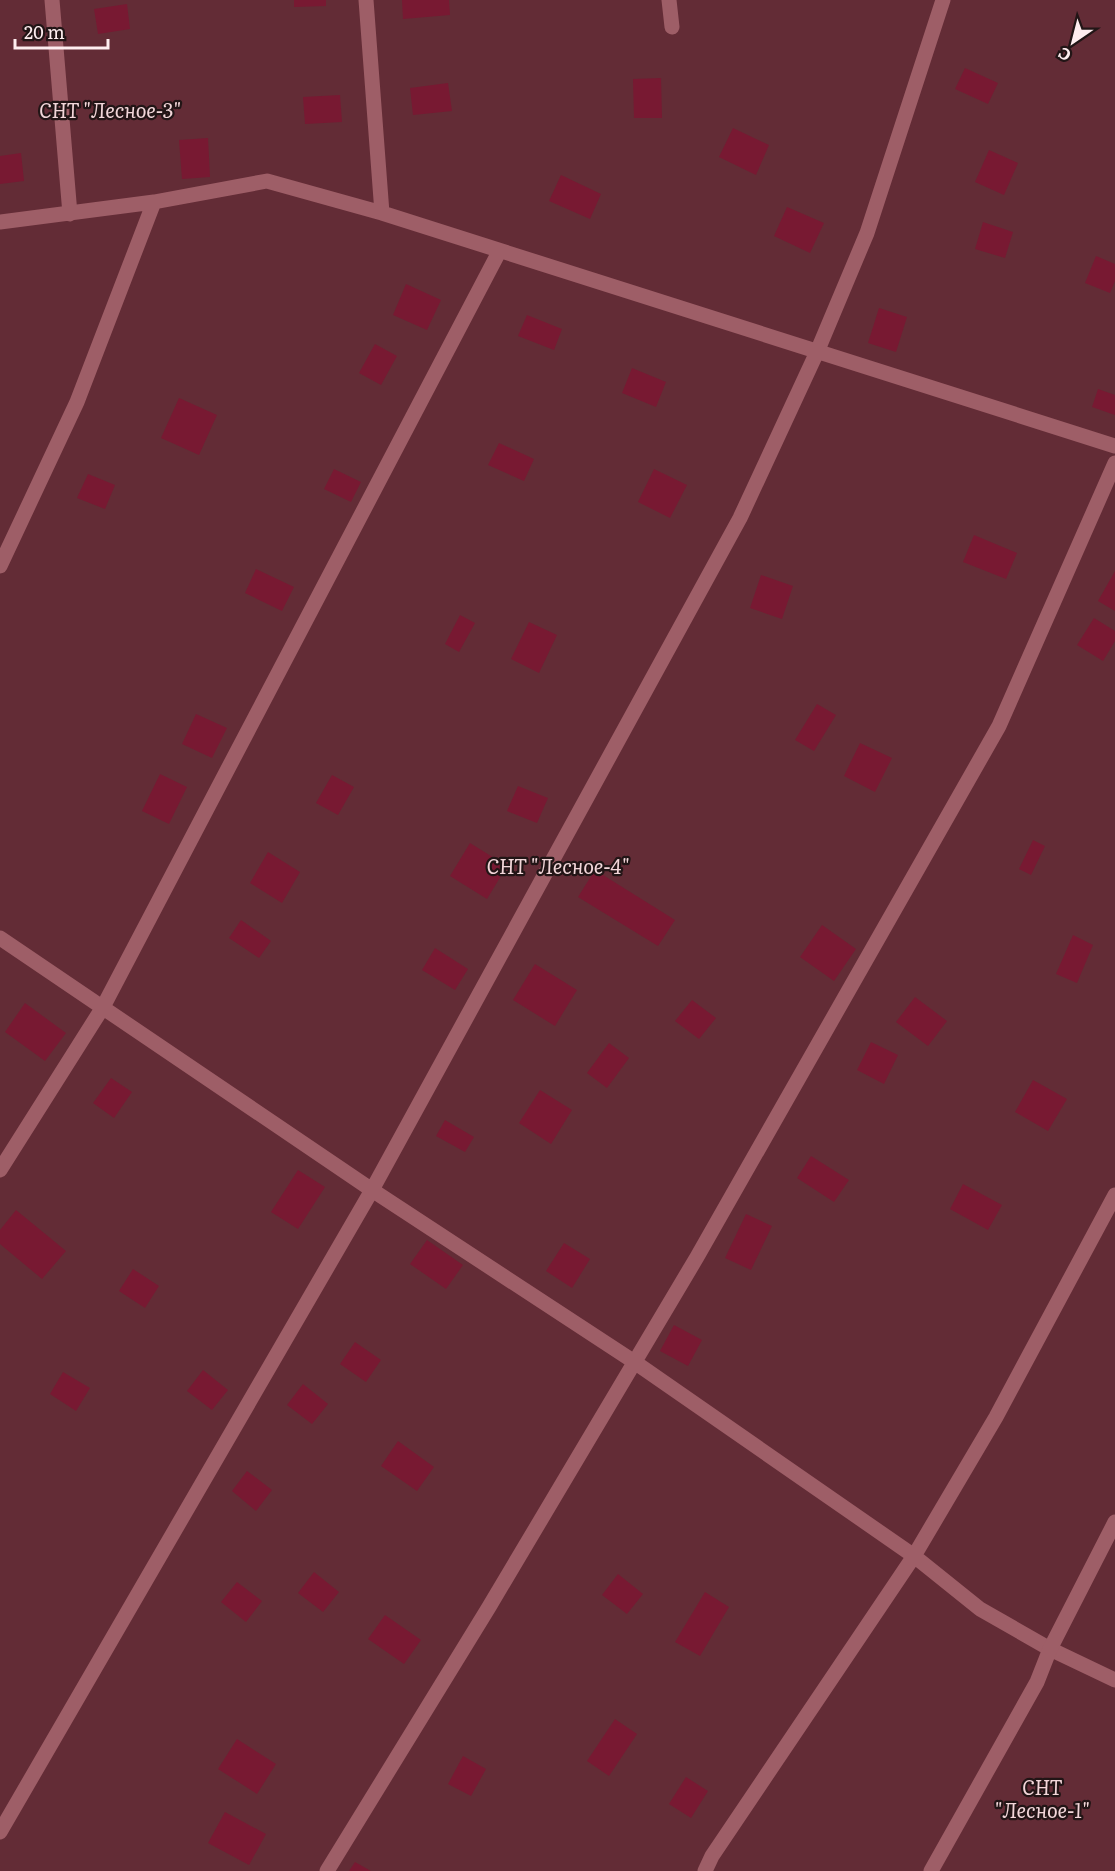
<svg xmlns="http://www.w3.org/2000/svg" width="1115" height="1871" font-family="Literata,serif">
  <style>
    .green { fill: #632c36 }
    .building { fill: #781932 }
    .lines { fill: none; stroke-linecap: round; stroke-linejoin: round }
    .service { stroke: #9e5e67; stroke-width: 15 }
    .minor { stroke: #9e5e67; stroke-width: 15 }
    .labels { text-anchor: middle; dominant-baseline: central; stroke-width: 4.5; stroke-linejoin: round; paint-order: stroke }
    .park-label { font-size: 20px; font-style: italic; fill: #f2d6d9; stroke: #221516 }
  </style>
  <rect width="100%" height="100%" fill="#45272b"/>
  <!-- green -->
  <path class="green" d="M0 0H1115V1871H0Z"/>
  <!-- building -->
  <path class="building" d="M294 0H326V6L294 7Z
    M402 0H449L450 15 403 19Z
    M127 4 130 29 98 34 94 9Z
    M965 68 998 83 988 104 955 89Z
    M661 78 662 118H634L633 79Z
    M448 83 452 111 413 115 410 88Z
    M340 95 342 122 305 124 303 97Z
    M733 128 769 145 756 175 719 157Z
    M208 138 210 177 182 179 179 140Z
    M989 150 1018 163 1004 195 975 182Z
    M21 153 24 181 0 184V156Z
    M561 175 601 194 590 219 549 201Z
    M787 207 824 223 810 253 774 236Z
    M983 222 1013 232 1005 258 975 249Z
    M1096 256 1115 264V281L1110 293 1085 283Z
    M406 284 441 300 427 330 393 315Z
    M879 308 907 317 896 352 868 343Z
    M527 315 562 329 554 350 518 336Z
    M375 344 397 356 381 385 359 373Z
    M632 368 666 382 656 407 622 393Z
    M1098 389 1115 395V415L1092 407Z
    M179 398 217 415 199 455 161 438Z
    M499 443 534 459 524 481 488 465Z
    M334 469 361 482 351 502 324 489Z
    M654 469 687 485 670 518 638 502Z
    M88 474 115 485 105 509 77 498Z
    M974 535 1017 553 1006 579 963 562Z
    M256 569 294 587 282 611 245 593Z
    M1115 571V611L1098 601Z
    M761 575 793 586 782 619 750 608Z
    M460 615 475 623 459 652 445 644Z
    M1094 618 1115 631V641L1103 661 1077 645Z
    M529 622 557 635 539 673 511 659Z
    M817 704 836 715 814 751 795 740Z
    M196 714 227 728 212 758 182 744Z
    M860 743 892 758 875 792 844 776Z
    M160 774 187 787 169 824 142 811Z
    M332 775 354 787 338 815 316 803Z
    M518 786 548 798 537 823 507 811Z
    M1033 840 1045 846 1031 875 1019 869Z
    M470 843 507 866 487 899 450 876Z
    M268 852 300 872 282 903 250 883Z
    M595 870 675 920 658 946 578 897Z
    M241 920 271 941 259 958 229 938Z
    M822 925 856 949 834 981 800 957Z
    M1073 935 1093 945 1077 983 1056 974Z
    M435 948 468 969 455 990 422 970Z
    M535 964 577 990 555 1026 513 1000Z
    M915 997 947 1021 928 1046 896 1022Z
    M692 1000 716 1018 699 1039 675 1021Z
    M25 1003 66 1033 45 1061 5 1032Z
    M871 1042 898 1055 884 1084 857 1070Z
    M609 1043 629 1058 607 1088 587 1073Z
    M111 1078 132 1092 114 1118 93 1103Z
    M1033 1080 1067 1099 1048 1131 1015 1112Z
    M540 1090 572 1110 551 1144 519 1123Z
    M445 1120 474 1137 465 1152 436 1136Z
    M811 1156 849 1180 834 1202 797 1178Z
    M298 1170 325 1187 298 1229 271 1212Z
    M963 1184 1002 1205 988 1230 950 1209Z
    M16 1210 66 1251 42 1279 0 1244V1230Z
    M746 1214 772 1226 751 1270 725 1258Z
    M427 1240 463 1265 446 1289 410 1264Z
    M564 1243 590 1259 572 1288 546 1271Z
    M133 1269 159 1286 145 1308 119 1291Z
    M674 1325 702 1340 688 1366 660 1351Z
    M355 1342 381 1360 366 1382 340 1364Z
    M203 1370 228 1390 212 1410 187 1391Z
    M63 1372 90 1388 76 1411 50 1394Z
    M303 1384 328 1404 312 1424 287 1405Z
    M398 1441 434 1467 417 1491 381 1466Z
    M247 1471 272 1490 256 1511 232 1491Z
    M314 1572 339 1592 323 1612 298 1593Z
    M618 1574 643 1594 627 1614 602 1595Z
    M237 1582 262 1601 246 1622 221 1602Z
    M705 1592 729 1607 700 1656 675 1642Z
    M385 1615 421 1640 404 1664 368 1639Z
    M615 1719 637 1734 609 1776 587 1761Z
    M237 1739 276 1764 257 1794 218 1769Z
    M463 1756 486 1769 471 1796 448 1784Z
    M686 1777 708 1791 691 1818 669 1804Z
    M225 1812 266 1834 249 1865 208 1843Z
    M355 1862 371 1871H349Z"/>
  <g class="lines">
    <!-- service -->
    <path class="service" d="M52 0 70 214
      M366 0 382 213
      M669 0 672 27
      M154 202 267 181 382 213 1115 446
      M0 222 154 202 77 402 0 566
      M0 938 372 1190 633 1361 914 1556 980 1609 1050 1649 1115 1680
      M0 1170 103 1007 499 252
      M0 1832 372 1190 740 518 817 352 867 233 943 0
      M327 1871 489 1607 697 1257 999 726 1115 463
      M705 1871 712 1856 914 1556 996 1417 1115 1195"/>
    <!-- minor -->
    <path class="minor" d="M931 1871 1037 1682 1050 1649 1115 1522"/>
  </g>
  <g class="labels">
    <!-- park labels -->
    <g class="park-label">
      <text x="110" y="109">СНТ "Лесное-3"</text>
      <text x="558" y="865">СНТ "Лесное-4"</text>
      <text x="1042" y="1786">СНТ<tspan x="1042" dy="23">"Лесное-1"</tspan></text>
    </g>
  </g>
  <!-- north arrow -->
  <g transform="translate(1073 42) rotate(215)" stroke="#221516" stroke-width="4.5" paint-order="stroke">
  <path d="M0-4.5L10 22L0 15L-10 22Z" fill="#feedef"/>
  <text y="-9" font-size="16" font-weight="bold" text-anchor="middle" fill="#feedef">С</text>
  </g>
  <!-- scale -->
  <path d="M15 39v9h93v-9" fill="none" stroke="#feedef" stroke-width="3"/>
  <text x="24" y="39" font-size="18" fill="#feedef" stroke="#221516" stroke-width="4.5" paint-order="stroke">20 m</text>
</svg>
